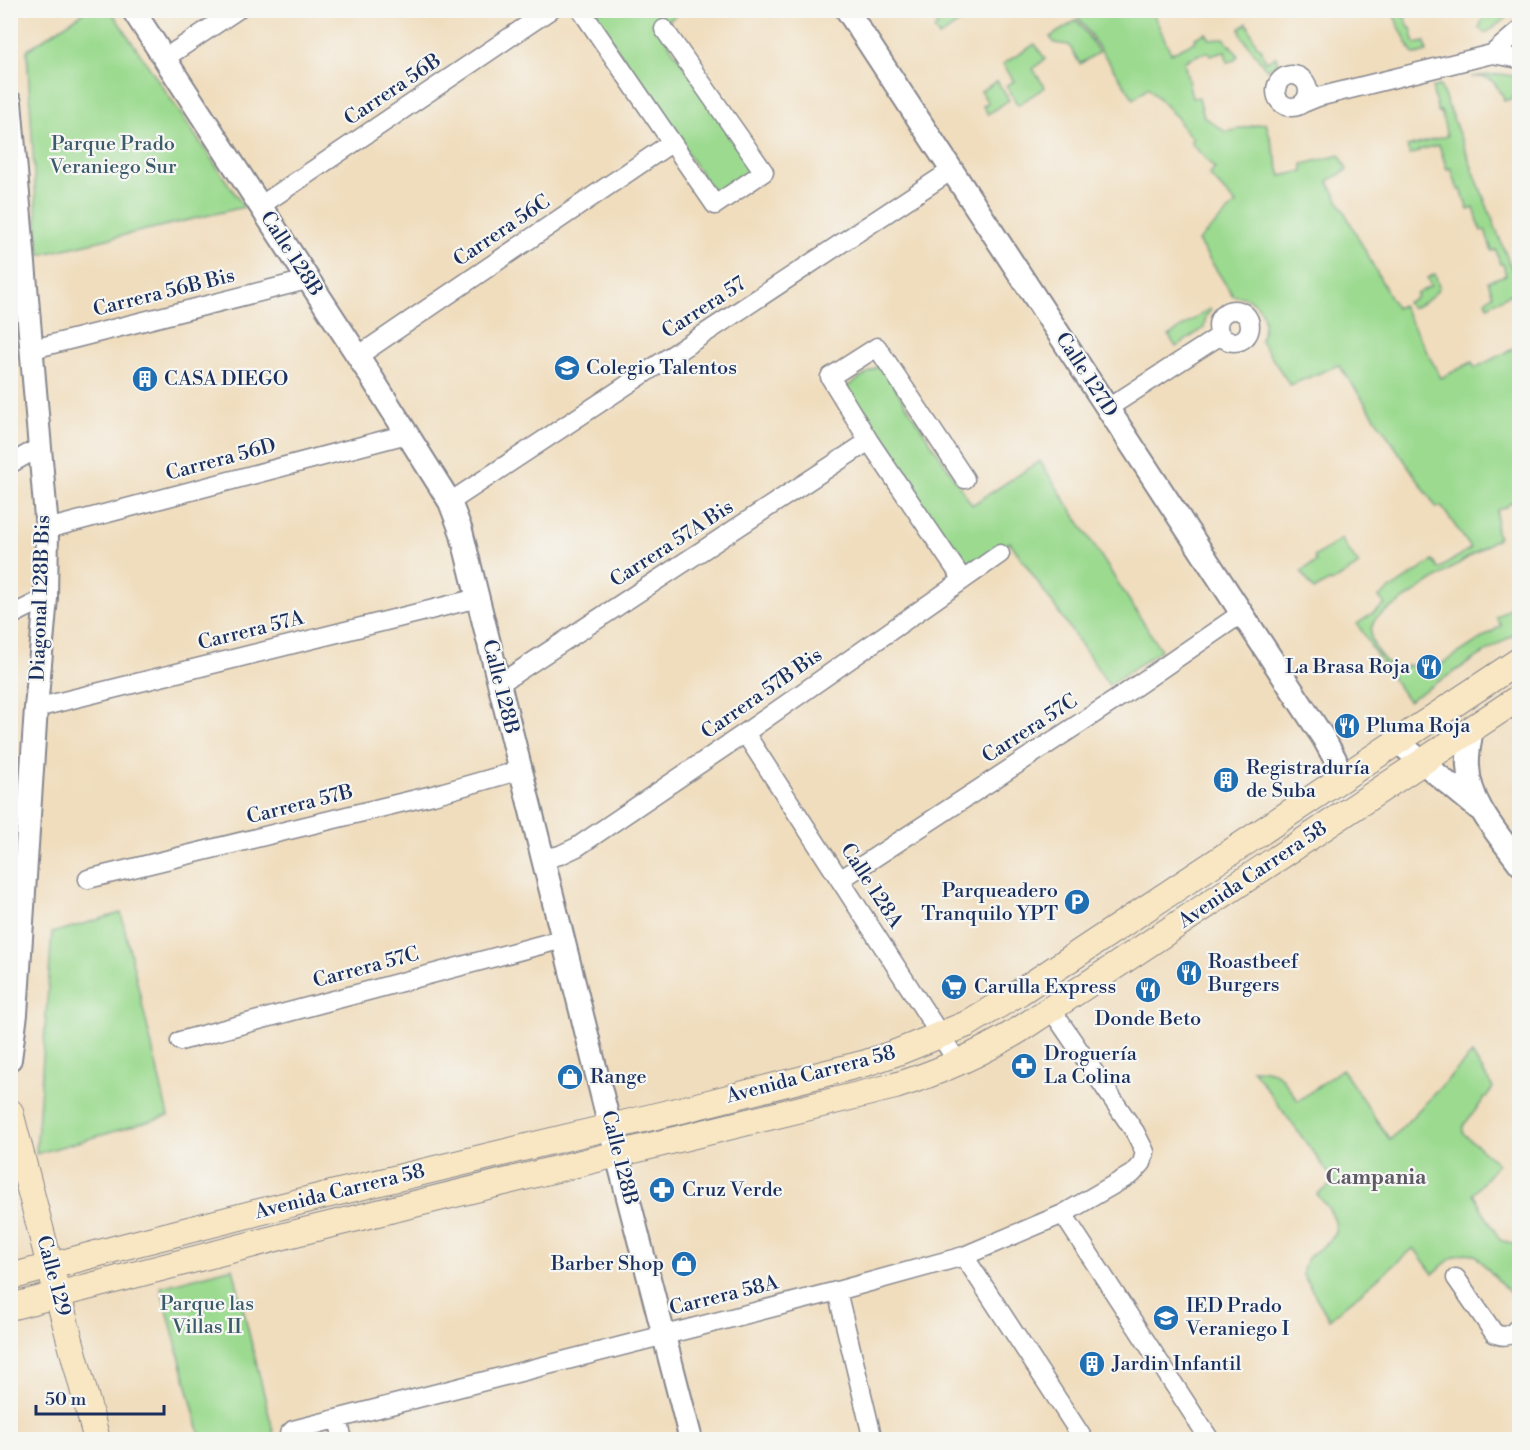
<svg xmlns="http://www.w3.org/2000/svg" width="1530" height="1450" font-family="'Libre Bodoni',serif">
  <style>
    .green { fill: #9bda8f; stroke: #5b8476; stroke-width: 1.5 }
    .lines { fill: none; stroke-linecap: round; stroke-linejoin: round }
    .minor-casing { stroke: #86868e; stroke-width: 21 }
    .tertiary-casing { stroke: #86868e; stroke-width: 26 }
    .secondary-casing { stroke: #86868e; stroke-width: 28 }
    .minor { stroke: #fff; stroke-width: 18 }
    .tertiary { stroke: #fff; stroke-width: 22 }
    .secondary { stroke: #f9e7c3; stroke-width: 26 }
    .labels { text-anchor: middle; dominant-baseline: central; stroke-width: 4.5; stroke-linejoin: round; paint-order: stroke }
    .street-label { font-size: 20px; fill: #1b2f5e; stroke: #f6f6f2 }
    .park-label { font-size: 20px; fill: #3b5a6a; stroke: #f6f6f2 }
    .poi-label { font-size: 20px; fill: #1b2f5e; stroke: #f6f6f2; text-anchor: start }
    .neighbourhood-label { font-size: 21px; font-weight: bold; fill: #5e5965; stroke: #f6f6f2 }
  </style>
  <rect width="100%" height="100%" fill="#f6f6f2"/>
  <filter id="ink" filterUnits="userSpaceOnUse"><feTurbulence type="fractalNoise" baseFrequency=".0167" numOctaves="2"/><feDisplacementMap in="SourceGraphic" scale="12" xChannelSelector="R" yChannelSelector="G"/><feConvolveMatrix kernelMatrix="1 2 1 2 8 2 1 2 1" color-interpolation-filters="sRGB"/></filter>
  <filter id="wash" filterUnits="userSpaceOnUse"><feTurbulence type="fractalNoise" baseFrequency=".008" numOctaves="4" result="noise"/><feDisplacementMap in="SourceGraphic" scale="24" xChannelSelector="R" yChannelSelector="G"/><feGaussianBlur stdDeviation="1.35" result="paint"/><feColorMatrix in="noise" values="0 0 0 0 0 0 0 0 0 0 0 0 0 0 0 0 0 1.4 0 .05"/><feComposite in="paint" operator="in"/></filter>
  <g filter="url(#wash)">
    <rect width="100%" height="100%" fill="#f0ddbd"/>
    <!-- green -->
    <path class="green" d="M86 11H111L244 207 39 255 27 50Z
      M592 11H683L658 28 754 169 715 195Z
      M935 11H958L963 20 939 37 934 29 938 26 930 14Z
      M1074 11H1152L1171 53 1196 41 1195 38 1206 33 1210 39 1224 38 1235 51 1238 56 1235 60 1227 62 1225 51 1210 55 1208 52 1197 55V56L1189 58V60L1184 61 1192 98 1199 97 1204 117 1226 132 1266 123 1281 176 1303 171V164L1340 155 1347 170 1328 181 1396 308 1402 305 1441 378 1472 362 1475 368 1518 346 1520 351 1519 497 1504 508 1497 510 1496 532 1499 537 1376 618C1373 623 1371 627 1371 632 1370 639 1374 645 1377 651 1386 663 1395 673 1410 665L1412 667 1418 663 1426 674 1501 626 1496 617 1519 602V631L1408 701 1371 647 1368 640 1357 624 1385 605 1379 597 1433 561 1439 569 1471 548 1441 506 1437 508 1339 365 1290 385 1260 340C1262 335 1264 330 1264 326 1266 307 1249 295 1233 296L1198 241 1236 204 1209 175 1215 169 1190 142 1193 139 1179 123 1180 121 1148 87 1134 99Z
      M1393 11H1402L1404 18H1406L1409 28H1411L1415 44 1425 42 1427 52 1416 55 1412 53 1392 12Z
      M1486 11H1509V12L1505 19 1486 33 1479 28Z
      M1077 20 1099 52 1080 64 1069 45 1054 43 1050 37Z
      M1247 23 1257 46H1259L1266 61 1276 57 1278 63 1267 70 1241 35 1240 28Z
      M1035 44 1045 59 1033 69 1045 87 1018 105 1006 86 1014 81 1003 64Z
      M1501 74 1519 77V108L1516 97 1504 101 1502 93H1500C1494 78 1486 76 1471 77Z
      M997 81 1009 100 988 114 983 106 988 103 981 91Z
      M1440 85 1519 288V312L1510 294 1488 306 1485 301 1493 295 1488 281 1506 275 1503 264H1500L1496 250 1492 251 1485 230 1481 231 1474 208 1468 210 1461 189 1458 190 1451 168 1447 169 1439 145 1419 150V152L1410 155 1407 147 1447 136 1441 111 1438 112 1432 88Z
      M1435 274 1439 287C1433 299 1424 303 1412 308L1406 303 1417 297 1416 294 1431 286 1427 278Z
      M1209 309 1211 310 1206 316 1204 328 1176 347 1169 336Z
      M880 365 972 505 1040 461 1161 650 1109 685 1010 542 964 572 845 388Z
      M1341 539 1359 565 1331 583 1329 581 1314 590 1301 571 1316 562 1314 557Z
      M121 913 168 1116 36 1154 52 933Z
      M1472 1054 1493 1088 1463 1126V1133L1498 1164 1473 1194 1500 1240 1519 1246V1296L1510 1293 1475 1255C1458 1248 1446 1263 1433 1274L1414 1248 1329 1319 1303 1275C1303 1271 1303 1265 1306 1261 1313 1248 1340 1243 1335 1222 1333 1212 1323 1202 1317 1194L1335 1182 1252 1069C1283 1069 1281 1078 1298 1101L1342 1069 1390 1140Z
      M233 1268 275 1439H201L161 1287Z"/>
  </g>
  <g filter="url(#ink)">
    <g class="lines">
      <!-- minor casing -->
      <g class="minor-casing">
        <path id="minor" d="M581 10 715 205 764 172 664 29
          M1492 54 1520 30
          M165 58 237 10
          M1276 91a16 16 0 1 1 32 0a16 16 0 1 1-32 0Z
          M1301 104 1318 97 1492 54 1520 59
          M260 206 550 10
          M1218 326a16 16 0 1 1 32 0a16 16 0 1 1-32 0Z
          M33 349 307 280
          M358 356 671 143
          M1108 408 1221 335
          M10 464 40 447
          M450 502 952 170
          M47 529 407 434
          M963 580 869 441 830 377 877 347 965 479
          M10 616 46 598
          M499 684 869 441
          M36 708 478 598
          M745 733 959 1064
          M543 859 560 855 577 847 745 733 1000 554
          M88 879 433 795 521 770
          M840 880 1123 695 1242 613
          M180 1041 563 939
          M1063 1214 1210 1440
          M964 1256 1084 1440
          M1456 1278 1494 1333C1506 1339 1512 1335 1520 1325
          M837 1291 873 1440
          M338 1419 343 1440
          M289 1434 293 1430 837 1291 964 1256 1063 1214 1132 1174 1142 1163 1145 1152 1135 1132 1051 1009"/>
      </g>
      <!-- tertiary casing -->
      <g class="tertiary-casing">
        <path id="tertiary" d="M133 10 358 356 450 502 461 531 617 1155 691 1440
          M847 10 1324 739 1335 759 1339 780
          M10 102 47 529 46 598 36 708 16 1014 10 1059
          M1472 729C1470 741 1467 753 1468 766 1469 804 1499 835 1520 864
          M1398 742 1479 809"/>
      </g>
      <!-- secondary casing -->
      <g class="secondary-casing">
        <path id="secondary" d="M10 1112 50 1266 97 1440
          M10 1277 118 1248 314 1198 681 1110 866 1063 898 1052 967 1024 1020 992 1520 660
          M10 1307 296 1233 895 1086C941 1072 978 1055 1019 1030L1520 697"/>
      </g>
      <!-- minor -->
      <use href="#minor" class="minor"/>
      <!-- tertiary -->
      <use href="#tertiary" class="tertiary"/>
      <!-- secondary -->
      <use href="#secondary" class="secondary"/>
    </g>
  </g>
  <!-- icons -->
  <defs>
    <g id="school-disc" transform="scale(1.35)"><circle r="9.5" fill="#1f6fb2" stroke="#f6f6f2"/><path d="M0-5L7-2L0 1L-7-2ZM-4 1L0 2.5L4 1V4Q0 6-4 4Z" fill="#fff"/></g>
    <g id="building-disc" transform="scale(1.35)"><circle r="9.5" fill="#1f6fb2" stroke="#f6f6f2"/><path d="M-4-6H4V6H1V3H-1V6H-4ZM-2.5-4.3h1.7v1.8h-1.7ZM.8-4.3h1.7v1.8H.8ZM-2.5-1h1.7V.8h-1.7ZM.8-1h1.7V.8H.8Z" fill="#fff"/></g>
    <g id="restaurant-disc" transform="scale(1.35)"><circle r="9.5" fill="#1f6fb2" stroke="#f6f6f2"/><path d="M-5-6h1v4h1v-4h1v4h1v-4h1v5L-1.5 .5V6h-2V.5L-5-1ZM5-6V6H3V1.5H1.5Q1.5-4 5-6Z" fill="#fff"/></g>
    <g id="parking-disc" transform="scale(1.35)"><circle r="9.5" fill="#1f6fb2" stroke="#f6f6f2"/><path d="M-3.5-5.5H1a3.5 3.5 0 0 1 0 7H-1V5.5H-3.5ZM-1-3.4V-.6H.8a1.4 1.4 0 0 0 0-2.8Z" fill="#fff"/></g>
    <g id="supermarket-disc" transform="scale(1.35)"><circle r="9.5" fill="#1f6fb2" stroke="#f6f6f2"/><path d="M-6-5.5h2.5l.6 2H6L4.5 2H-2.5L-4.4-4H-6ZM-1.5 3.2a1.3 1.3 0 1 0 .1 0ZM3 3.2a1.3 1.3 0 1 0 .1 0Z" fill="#fff"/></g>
    <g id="pharmacy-disc" transform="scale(1.35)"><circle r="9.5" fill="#1f6fb2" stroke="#f6f6f2"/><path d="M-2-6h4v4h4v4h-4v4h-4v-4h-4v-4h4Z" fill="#fff"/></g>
    <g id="shop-disc" transform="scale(1.35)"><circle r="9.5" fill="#1f6fb2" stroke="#f6f6f2"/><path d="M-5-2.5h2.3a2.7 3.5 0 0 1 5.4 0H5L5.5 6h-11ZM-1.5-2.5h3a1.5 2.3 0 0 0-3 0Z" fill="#fff"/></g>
  </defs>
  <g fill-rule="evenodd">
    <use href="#school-disc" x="567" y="368"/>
    <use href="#building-disc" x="145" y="379"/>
    <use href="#restaurant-disc" x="1429" y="667"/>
    <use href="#restaurant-disc" x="1347" y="726"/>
    <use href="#building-disc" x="1226" y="780"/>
    <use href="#parking-disc" x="1077" y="902"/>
    <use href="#restaurant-disc" x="1189" y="973"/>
    <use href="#supermarket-disc" x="954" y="987"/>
    <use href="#restaurant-disc" x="1148" y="990"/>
    <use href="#pharmacy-disc" x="1024" y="1066"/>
    <use href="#shop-disc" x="570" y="1077"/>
    <use href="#pharmacy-disc" x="662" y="1190"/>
    <use href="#shop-disc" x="684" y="1264"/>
    <use href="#school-disc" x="1166" y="1318"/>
    <use href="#building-disc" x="1092" y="1364"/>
  </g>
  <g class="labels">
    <!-- street labels -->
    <g class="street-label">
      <text transform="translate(393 90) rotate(-34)">Carrera 56B</text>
      <text transform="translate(502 231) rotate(-34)">Carrera 56C</text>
      <text transform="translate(291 254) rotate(57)">Calle 128B</text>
      <text transform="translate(164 293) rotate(-14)">Carrera 56B Bis</text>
      <text transform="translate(704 308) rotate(-33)">Carrera 57</text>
      <text transform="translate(1086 375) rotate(57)">Calle 127D</text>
      <text transform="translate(221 460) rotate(-15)">Carrera 56D</text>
      <text transform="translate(672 544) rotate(-33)">Carrera 57A Bis</text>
      <text transform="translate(41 598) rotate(-88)">Diagonal 128B Bis</text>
      <text transform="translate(251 631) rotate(-14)">Carrera 57A</text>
      <text transform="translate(500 687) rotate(76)">Calle 128B</text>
      <text transform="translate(762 694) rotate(-35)">Carrera 57B Bis</text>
      <text transform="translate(1030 729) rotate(-33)">Carrera 57C</text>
      <text transform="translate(300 805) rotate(-14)">Carrera 57B</text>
      <text transform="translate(1253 875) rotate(-34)">Avenida Carrera 58</text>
      <text transform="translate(871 886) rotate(57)">Calle 128A</text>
      <text transform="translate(366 968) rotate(-15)">Carrera 57C</text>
      <text transform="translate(811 1075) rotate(-15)">Avenida Carrera 58</text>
      <text transform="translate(619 1158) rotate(76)">Calle 128B</text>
      <text transform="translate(340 1192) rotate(-14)">Avenida Carrera 58</text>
      <text transform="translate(53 1276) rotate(75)">Calle 129</text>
      <text transform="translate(724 1296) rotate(-14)">Carrera 58A</text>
    </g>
    <!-- park labels -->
    <g class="park-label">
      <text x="113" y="144">Parque Prado<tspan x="113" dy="23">Veraniego Sur</tspan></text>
      <text x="207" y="1304">Parque las<tspan x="207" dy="23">Villas II</tspan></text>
    </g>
    <!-- poi labels -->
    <g class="poi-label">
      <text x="586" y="368">Colegio Talentos</text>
      <text x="164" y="379">CASA DIEGO</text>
      <text x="1410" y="667" text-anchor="end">La Brasa Roja</text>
      <text x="1366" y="726">Pluma Roja</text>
      <text x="1246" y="768">Registraduría<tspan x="1246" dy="23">de Suba</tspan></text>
      <text x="1058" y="891" text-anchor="end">Parqueadero<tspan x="1058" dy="23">Tranquilo YPT</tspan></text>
      <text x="1208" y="962">Roastbeef<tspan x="1208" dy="23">Burgers</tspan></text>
      <text x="974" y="987">Carulla Express</text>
      <text x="1148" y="1019" text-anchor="middle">Donde Beto</text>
      <text x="1044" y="1054">Droguería<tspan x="1044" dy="23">La Colina</tspan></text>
      <text x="590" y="1077">Range</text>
      <text x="682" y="1190">Cruz Verde</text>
      <text x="664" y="1264" text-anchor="end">Barber Shop</text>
      <text x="1186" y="1306">IED Prado<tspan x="1186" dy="23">Veraniego I</tspan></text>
      <text x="1112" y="1364">Jardin Infantil</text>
    </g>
    <!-- neighbourhood labels -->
    <g class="neighbourhood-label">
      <text x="1376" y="1178">Campania</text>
    </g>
  </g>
  <!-- margin -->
  <rect width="1530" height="1450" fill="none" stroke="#f6f6f2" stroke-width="36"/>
  <!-- scale -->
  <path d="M36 1405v9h128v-9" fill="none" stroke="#1b2f5e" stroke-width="3"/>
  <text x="45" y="1405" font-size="18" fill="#1b2f5e" stroke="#f6f6f2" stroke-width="4.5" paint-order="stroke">50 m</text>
</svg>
